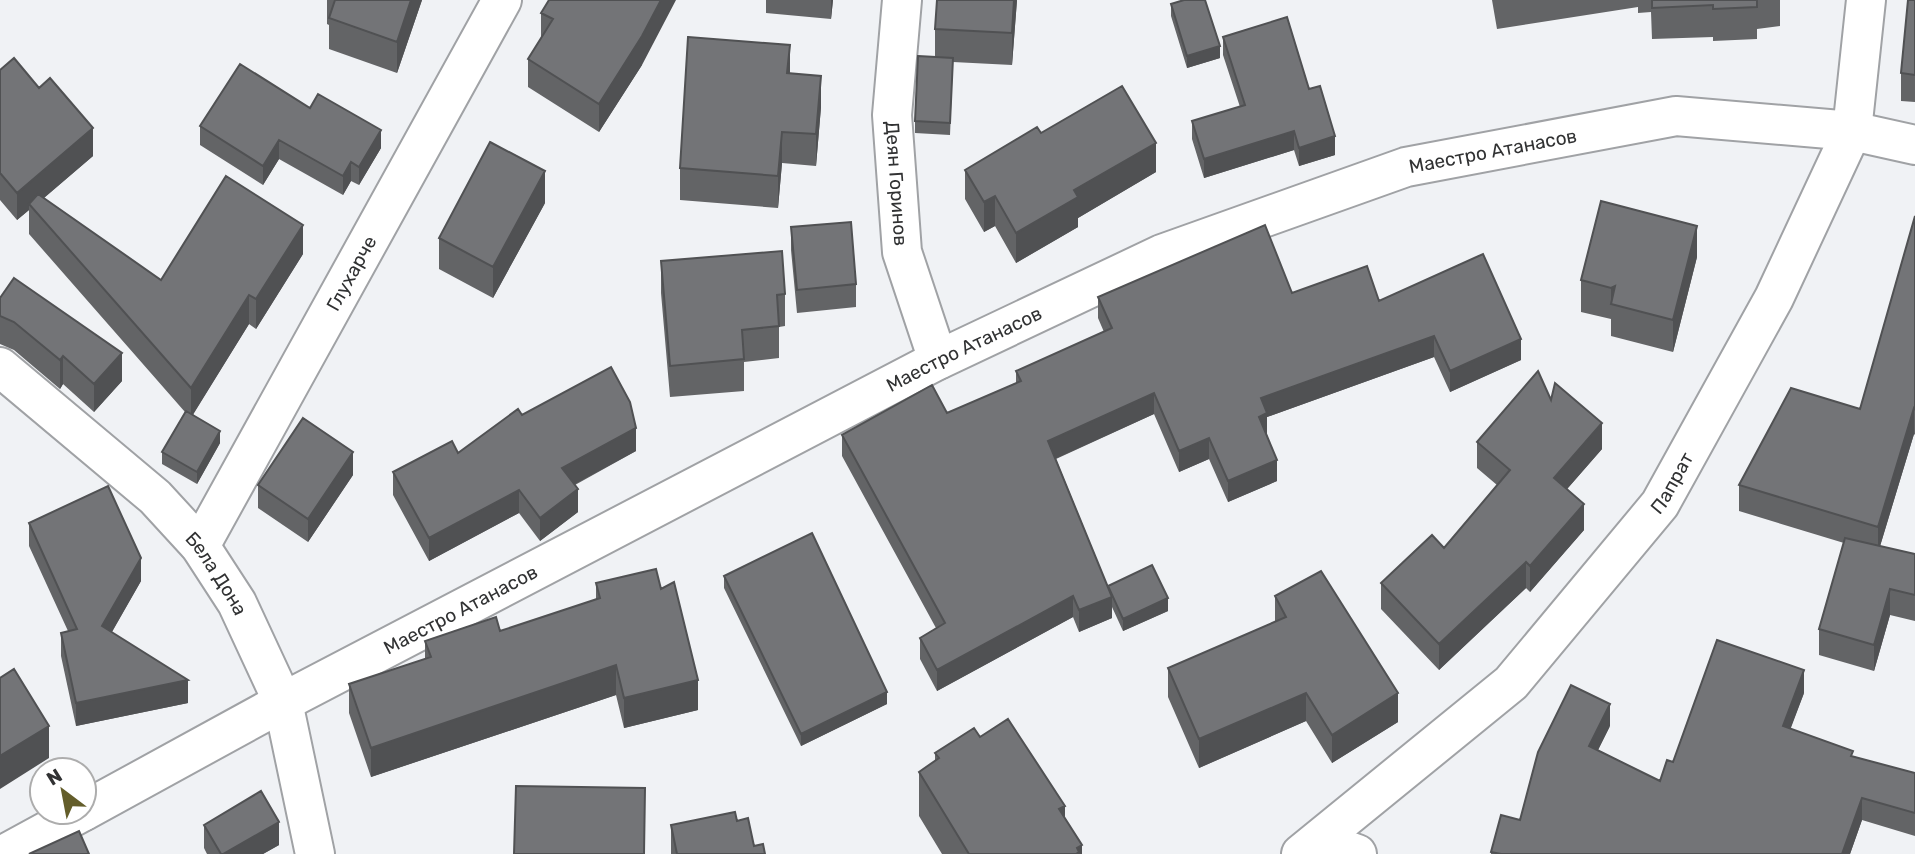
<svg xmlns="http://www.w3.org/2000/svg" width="1915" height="854" font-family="Rubik,sans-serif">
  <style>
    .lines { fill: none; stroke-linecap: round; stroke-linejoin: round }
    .minor-casing { stroke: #a0a2a5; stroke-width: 42 }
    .major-casing { stroke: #a0a2a5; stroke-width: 42 }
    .minor { stroke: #fff; stroke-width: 38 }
    .major { stroke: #fff; stroke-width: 38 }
    .wall { fill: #636466 }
    .shaded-wall { fill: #505153 }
    .building { fill: #737477; stroke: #505153; stroke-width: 2 }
    .labels { text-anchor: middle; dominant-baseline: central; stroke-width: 7; stroke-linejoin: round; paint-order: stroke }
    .street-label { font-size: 19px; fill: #313233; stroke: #fff }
  </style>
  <rect width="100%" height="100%" fill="#f0f2f5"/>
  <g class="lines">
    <!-- minor casing -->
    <g class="minor-casing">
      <g id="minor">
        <path id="s1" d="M902 0 892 115 902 252 938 360"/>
        <path id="s2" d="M0 367 155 497 200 546 237 603 283 702 315 854"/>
        <path id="s3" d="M200 546 502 0"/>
        <path id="s4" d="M84 811 283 702 938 360 1162 254 1406 167 1676 116 1852 131 1915 145"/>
        <path d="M1320 841 1357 854"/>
        <path d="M5 854 82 812"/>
      </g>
    </g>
    <!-- major casing -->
    <g class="major-casing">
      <g id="major">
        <path id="s5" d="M1301 854 1511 683 1660 504 1774 298 1852 131 1866 0"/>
      </g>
    </g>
    <!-- minor -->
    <use href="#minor" class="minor"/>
    <!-- major -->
    <use href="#major" class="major"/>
  </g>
  <!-- wall -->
  <path class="wall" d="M327 0H422L397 73 329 49V25L327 24Z
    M766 0H833L831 19 766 13Z
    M1017 0 1012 65 953 62 950 135 915 133V121L935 57V29Z
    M1492 0H1780V26L1757 29V39L1713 41V37L1652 39 1651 12 1638 13V7L1497 29Z
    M1915 0V102L1901 101V73Z
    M1171 4 1220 58 1187 68 1171 16Z
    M541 13 642 65 599 132 528 87V59L541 38Z
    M1223 37 1309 89 1335 155 1299 166 1294 150 1204 178 1192 139V121L1240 107 1223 55Z
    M0 70 93 156 44 198 161 280 303 254 256 329 249 324 193 414 220 443 197 484 162 464V452L185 412 29 234V210L17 220 0 200Z
    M790 73 821 107 816 166 782 163 778 208 680 200V168Z
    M310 108 381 148 359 185 351 181 343 195 279 159 263 185 200 145V126Z
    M1041 133 1156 172 1078 218V227L1016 263 995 226 984 232 965 199V170Z
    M545 203 493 298 439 269V238Z
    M1915 216V435L1914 434 1880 546 1915 554V621L1890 615 1874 671 1819 655V629L1844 543 1739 511V485L1860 409Z
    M791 227 856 284V307L797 313 791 250Z
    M1697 257 1673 352 1611 336V319L1581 312V280Z
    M661 261 785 294V326L779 327V358L744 362V391L670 397 661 293Z
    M1292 293 1379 301 1521 360 1450 392 1434 357 1267 417V435L1277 481 1228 502 1209 459 1179 472 1154 414 1056 459 1108 587 1168 611 1123 631 1112 607V618L1079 632 1073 617 937 691 920 659V638L936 628 842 456V435L947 413 1016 383V371L1104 332 1098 318V297Z
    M0 298 122 381 94 412 63 384 60 389 14 350 0 344Z
    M1551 400 1602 449 1567 489 1584 530 1530 592 1526 588 1439 670 1381 609V583L1444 548 1497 485 1477 468V442Z
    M522 415 636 451 575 485 578 512 540 541 519 513 429 561 393 495V472L458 453Z
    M353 475 308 542 258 508V485Z
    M29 523 141 581 112 632 188 703 76 726 61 656V633L68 631 29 546Z
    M724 576 887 704 801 746 724 588Z
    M596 583 661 589 698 710 624 728 616 695 371 777 349 713V684L425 659V641L500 631 596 600Z
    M1275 596 1398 722 1332 763 1306 721 1199 768 1168 697V668L1275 622Z
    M1804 693 1790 729 1853 756 1915 774V836L1862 820 1850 854H1491V852L1520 820 1610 726 1598 750 1660 781 1673 762Z
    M980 737 1065 818 1082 854H942L919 816V772L935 761V753Z
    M737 821 754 846 765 854H671V825Z
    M204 825 279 845 263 854H207L204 848Z"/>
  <!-- shaded-wall -->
  <path class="shaded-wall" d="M411 0H422L397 73V42Z
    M661 0H676L642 65 599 132V104Z
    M831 0H833L831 19Z
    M1014 0H1017L1012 65V33Z
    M790 45V76L787 73Z
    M1220 46V58L1187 68V56Z
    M821 76V107L816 166V134Z
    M93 128V156L32 208 29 204V210L17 220V193Z
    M381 130V148L359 185V167Z
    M1294 131V150L1204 178V159Z
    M782 132V163L778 208V176Z
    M1335 136V155L1299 166V148Z
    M279 140V159L263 185V166Z
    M1156 143V172L1078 218V227L1016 263V233L1074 190Z
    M351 162V181L343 195V176Z
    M545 171V203L493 298V267Z
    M995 196V226L984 232V202Z
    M303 225V254L256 329V299Z
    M1697 226V257L1673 352V320Z
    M1615 286 1611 304V288Z
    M249 295V324L191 418V388Z
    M1434 336V357L1267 417V434L1259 438V417L1261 398Z
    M1521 339V360L1450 392V371Z
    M122 353V381L94 412V384Z
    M63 356V384L60 389V360Z
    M1154 393V414L1048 462V441Z
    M1914 408V434L1878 553V527Z
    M1602 423V449L1554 504V478Z
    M636 428V451L562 491V468Z
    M220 431V443L197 484V472Z
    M1209 438V459L1179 472V451Z
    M353 452V475L308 542V519Z
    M1277 460V481L1228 502V481Z
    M578 489V512L540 541V518Z
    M519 490V513L429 561V538Z
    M1584 504V530L1530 592V566Z
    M141 558V581L102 649V626Z
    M1526 562V588L1439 670V644Z
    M1890 589V615L1874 671V645Z
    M1073 596V617L937 691V670Z
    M1112 597V618L1079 632V610Z
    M1168 598V611L1123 631V619Z
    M616 665V695L371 777V748Z
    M1804 670V693L1783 749V726Z
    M188 680V703L76 726V703Z
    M698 680V710L624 728V698Z
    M887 692V704L801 746V734Z
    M1306 693V721L1199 768V739Z
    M1398 693V722L1332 763V735Z
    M1610 704V726L1589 768V746Z
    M49 726V758L0 789V756Z
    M1862 798V820L1850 854H1842Z
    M1065 806V851L1059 809Z
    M279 822V845L263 854H223Z
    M1082 845V854H1076L1077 848Z"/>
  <!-- building -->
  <path class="building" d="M335 0H411L397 42 329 18Z
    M549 0H661L642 36 599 104 528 59 553 19 541 13Z
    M937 0H1014L1012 33 935 29Z
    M1184 0H1205L1220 46 1187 56 1171 4Z
    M1652 0H1757V7L1713 9V5L1652 8Z
    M1908 0H1915V75L1901 73Z
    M1287 17 1309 89 1320 86 1335 136 1299 148 1294 131 1204 159 1192 121 1245 105 1223 37Z
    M688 37 790 45 787 73 821 76 816 134 782 132 778 176 680 168Z
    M918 56 953 58 950 123 915 121Z
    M14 58 39 88 50 78 93 128 17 193 0 173V70Z
    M240 64 310 108 318 94 381 130 359 167 351 162 343 176 279 140 263 166 200 126Z
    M1122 86 1156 143 1074 190 1078 197 1016 233 995 196 984 202 965 170 1037 127 1041 133Z
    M490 142 545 171 493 267 439 238Z
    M226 176 303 225 256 299 249 295 191 388 29 204 38 194 161 280Z
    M1601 201 1697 226 1673 320 1611 304 1615 286 1611 288 1581 280Z
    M1915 216V409L1914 408 1878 527 1739 485 1791 388 1860 409Z
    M851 222 856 284 797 290 791 227Z
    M1265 225 1292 293 1367 266 1379 301 1483 254 1521 339 1450 371 1434 336 1261 398 1267 413 1259 417 1277 460 1228 481 1209 438 1179 451 1154 393 1048 441 1112 597 1079 610 1073 596 937 670 920 638 945 623 842 435 932 385 947 413 1021 381 1016 371 1112 328 1098 297Z
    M782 251 785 294 777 295 779 326 742 330 744 359 670 366 661 261Z
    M14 278 122 353 94 384 63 356 60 360 14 322 0 316V298Z
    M611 367 630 402 636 428 562 468 578 489 540 518 519 490 429 538 393 472 452 441 458 453 518 409 522 415Z
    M1538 371 1551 400 1555 383 1602 423 1554 478 1584 504 1530 566 1526 562 1439 644 1381 583 1432 535 1444 548 1510 470 1477 442Z
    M186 411 220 431 197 472 162 452Z
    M303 418 353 452 308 519 258 485Z
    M108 486 141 558 102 626 188 680 76 703 61 633 77 629 29 523Z
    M812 533 887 692 801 734 724 576Z
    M1845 538 1915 554V595L1890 589 1874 645 1819 629Z
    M1152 565 1168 598 1123 619 1108 586Z
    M656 569 661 589 674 582 698 680 624 698 616 665 371 748 349 684 431 657 425 641 496 617 500 631 600 598 596 583Z
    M1321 571 1398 693 1332 735 1306 693 1199 739 1168 668 1286 617 1275 596Z
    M1717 640 1804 670 1783 726 1853 751 1851 756 1915 773V813L1862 798 1842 854H1501L1491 852 1501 815 1520 820 1538 752 1571 685 1610 704 1589 746 1660 781 1667 760 1673 762Z
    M14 669 49 726 0 756V678Z
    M1008 719 1065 806 1059 809 1082 845 1077 848 1079 852 1076 854H969L919 772 939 758 935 753 974 728 980 737Z
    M516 786 645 788 644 854H514Z
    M261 791 279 822 223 854H221L204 825Z
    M735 812 737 821 748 818 754 846 763 844 765 854H677L671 825Z
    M79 831 89 854H29Z"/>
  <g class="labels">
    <!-- street labels -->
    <g class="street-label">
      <text stroke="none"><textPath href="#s4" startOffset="1561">Маестро Атанасов</textPath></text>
      <text stroke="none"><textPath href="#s1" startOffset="184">Деян Горинов</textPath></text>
      <text stroke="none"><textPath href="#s3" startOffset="312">Глухарче</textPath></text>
      <text stroke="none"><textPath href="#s4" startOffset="994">Маестро Атанасов</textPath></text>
      <text stroke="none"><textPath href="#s5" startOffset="528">Папрат</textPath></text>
      <text stroke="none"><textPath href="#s2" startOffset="301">Бела Дона</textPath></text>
      <text stroke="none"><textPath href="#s4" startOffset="427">Маестро Атанасов</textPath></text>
    </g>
  </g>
  <!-- north arrow -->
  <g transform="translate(63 791) rotate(328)"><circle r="33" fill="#ffffff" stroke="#adadad" stroke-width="2"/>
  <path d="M0-5L12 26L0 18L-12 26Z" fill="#635d2a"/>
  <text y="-10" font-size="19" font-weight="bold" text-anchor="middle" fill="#313233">N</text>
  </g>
</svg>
